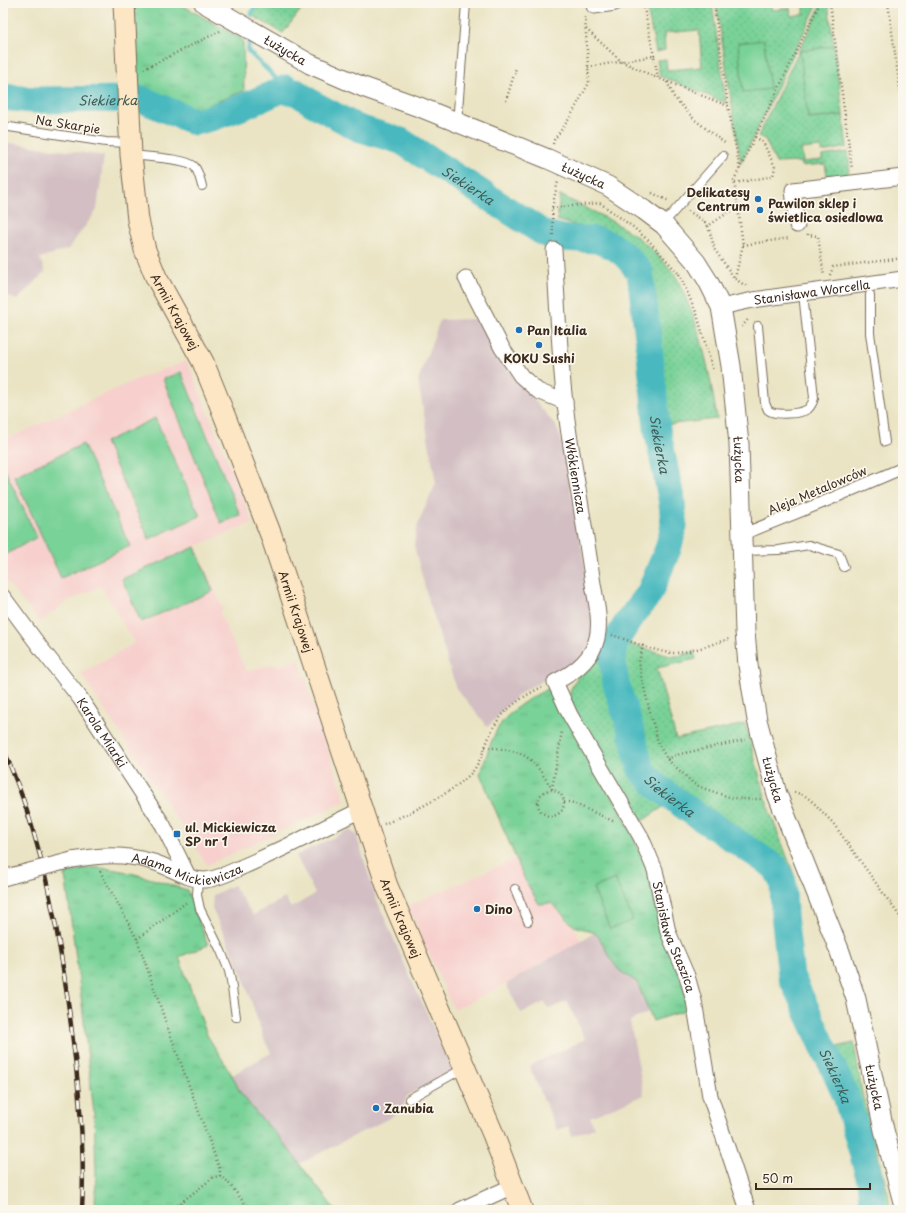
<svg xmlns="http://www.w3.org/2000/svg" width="906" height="1213" font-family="'Playpen Sans',sans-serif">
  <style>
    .built { fill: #f7d0cd }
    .industrial { fill: #d2bec3 }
    .grass { fill: url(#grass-dots); stroke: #5a7e5b }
    .park { fill: url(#park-tufts); stroke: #5a7e5b }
    .pitch { fill: #79d298; stroke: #5a7e5b }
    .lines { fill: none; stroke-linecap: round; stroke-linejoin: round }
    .stream { stroke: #49b9bf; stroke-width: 4.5 }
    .river { stroke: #49b9bf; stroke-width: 27 }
    .service-casing { stroke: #786b58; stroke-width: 10 }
    .pedestrian-casing { stroke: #786b58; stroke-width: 13 }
    .minor-casing { stroke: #786b58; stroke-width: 17 }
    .tertiary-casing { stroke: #786b58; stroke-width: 21 }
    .secondary-casing { stroke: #786b58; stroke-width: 23 }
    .path { stroke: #786b58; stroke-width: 2.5; stroke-dasharray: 1 3; stroke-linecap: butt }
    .service { stroke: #fff; stroke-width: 8 }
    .pedestrian { stroke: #fff; stroke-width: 11 }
    .minor { stroke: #fff; stroke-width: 15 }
    .tertiary { stroke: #fff; stroke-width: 19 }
    .secondary { stroke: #fce6c4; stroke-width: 21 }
    .rail-casing { stroke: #3b2a1e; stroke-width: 4.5 }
    .rail { stroke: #fbf7ec; stroke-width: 3; stroke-dasharray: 9; stroke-linecap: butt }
    .minor-bridge-casing { stroke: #786b58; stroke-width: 17; stroke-linecap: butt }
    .minor-bridge { stroke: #fff; stroke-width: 15 }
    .poi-dot { fill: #1f6fb2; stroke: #fbf7ec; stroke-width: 1.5 }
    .labels { text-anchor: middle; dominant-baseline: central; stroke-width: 3.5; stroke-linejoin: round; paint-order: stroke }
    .street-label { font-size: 12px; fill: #3b2a1e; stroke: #fbf7ec }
    .poi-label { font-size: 12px; font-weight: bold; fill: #3b2a1e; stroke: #fbf7ec; text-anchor: start }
    .water-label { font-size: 13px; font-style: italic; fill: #405c56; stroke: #fbf7ec }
  </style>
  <defs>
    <pattern id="grass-dots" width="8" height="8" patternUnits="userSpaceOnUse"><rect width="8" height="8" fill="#79d298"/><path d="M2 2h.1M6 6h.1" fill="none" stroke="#6ab483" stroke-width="1.8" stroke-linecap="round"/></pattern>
    <pattern id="park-tufts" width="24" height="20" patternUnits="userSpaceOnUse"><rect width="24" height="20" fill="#79d298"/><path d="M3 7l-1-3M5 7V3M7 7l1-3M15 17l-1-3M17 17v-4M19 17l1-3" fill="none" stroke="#6ab483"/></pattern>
  </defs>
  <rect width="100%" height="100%" fill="#fbf7ec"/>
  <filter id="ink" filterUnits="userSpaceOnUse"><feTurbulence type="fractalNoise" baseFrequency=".025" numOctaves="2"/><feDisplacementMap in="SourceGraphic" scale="8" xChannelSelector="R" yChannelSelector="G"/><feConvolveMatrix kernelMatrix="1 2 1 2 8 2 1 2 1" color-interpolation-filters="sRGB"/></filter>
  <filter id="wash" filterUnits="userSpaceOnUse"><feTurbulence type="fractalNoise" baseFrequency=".012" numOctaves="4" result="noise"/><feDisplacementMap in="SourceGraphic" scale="16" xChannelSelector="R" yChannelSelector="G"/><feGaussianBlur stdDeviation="0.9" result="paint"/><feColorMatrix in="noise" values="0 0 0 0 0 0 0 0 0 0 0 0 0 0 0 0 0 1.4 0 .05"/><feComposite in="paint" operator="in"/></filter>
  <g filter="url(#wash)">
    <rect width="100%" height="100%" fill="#eae4c4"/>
    <!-- built -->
    <path class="built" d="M187 361 253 523 196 546 223 609 219 612 246 671 276 664 279 666 299 660 345 801 207 865 81 674 134 643 101 586 66 602 40 622 3 577V441L139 378Z
      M517 858 525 880 539 904 551 903 574 926 581 941 505 984 454 1010 408 906Z"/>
    <!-- industrial -->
    <path class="industrial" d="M3 142 104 156 97 210 68 249 40 258 45 272 17 300 3 293Z
      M473 319 486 328 503 363 556 426 560 436 585 566 594 623 592 642 570 669 540 682 523 691 503 709 488 727 456 688 427 595 414 546 416 530 422 514 436 483 418 380 440 320Z
      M349 830 356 834 376 898 411 979 453 1071 407 1096 401 1112 299 1164 280 1138 258 1115 240 1092 232 1075 271 1053 264 1039 241 971 212 909 213 895 233 885 253 915 285 898 291 908 315 894 296 855Z
      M594 933 600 939 620 971 637 982 649 1012 630 1021 644 1095 590 1117 594 1128 572 1136 568 1126 557 1130 529 1066 585 1039 567 1001 549 1009 545 1002 521 1013 506 984Z"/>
    <!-- grass -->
    <path class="grass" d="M256 3H306L283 33 251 15Z
      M670 3H712L726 103 660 76 657 60 666 59 667 70 702 67 699 30 664 33 665 50 656 52 647 8Z
      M716 3H771L772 10 790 8 791 16 804 14V5L818 3 741 163Z
      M822 3H828L834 46 800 51 809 119 843 115 847 147 822 152 821 147 801 149 803 162 822 160V156L848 152C851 175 851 175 828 180L825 164 801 166 800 162 776 163 765 139 758 136Z
      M560 195C584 207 608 218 630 232 643 240 666 262 674 274 678 279 680 285 682 290 702 330 710 375 717 419L666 425 654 325 642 267 625 247 605 234 557 220Z
      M603 642 609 679 631 764 642 782 666 805 639 823 588 737 569 697 571 689 575 681Z
      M624 642 670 656H678L694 652 696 659 657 668 676 739 745 724 769 810 795 877 787 874 775 856 688 802 662 783 651 772 640 751 635 726 621 678 620 657Z
      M854 1043 862 1093 888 1193 890 1210H880L875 1181 858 1117 846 1086 828 1049Z"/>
    <!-- park -->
    <path class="park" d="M135 3H178L243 40 244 91 198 109 138 87 134 5Z
      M834 46 843 115 808 119 800 51Z
      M552 687 623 815 648 870 655 900 659 928 673 956 685 992 689 1009 653 1021 637 982 620 971 612 961 600 939 595 933 574 926 551 903 539 904 525 880 480 774C486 759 490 741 498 728 510 709 532 696 552 687Z
      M87 868C120 866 156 881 187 890L208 945 179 957 207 1035 232 1075 240 1092 258 1115 280 1138 335 1210H95L96 1171 94 1114 82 1004 65 874Z"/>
    <!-- pitch -->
    <path class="pitch" d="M764 40 770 89 743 92 738 43Z
      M181 372 240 515 221 523 163 379Z
      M155 418 200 516 149 539 105 442Z
      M83 444 130 546 61 578 14 476Z
      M3 466 37 537 3 556Z
      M195 547 213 591 141 622 122 579Z
      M615 879 633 920 610 929 593 888Z"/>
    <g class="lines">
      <!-- stream -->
      <path class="stream" d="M251 15 256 3
        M249 42 248 51 286 88"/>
      <!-- river -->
      <path class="river" id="s1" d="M3 97 32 100 141 99 195 122 211 118 245 106 286 88 289 92H296L312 103 358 128 401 141 545 234 563 238 597 240 613 246 625 255 640 272 649 345 657 429 672 503 674 526 668 549 649 594 629 620 615 642 612 657 616 684 629 724 641 770 658 787 692 812 775 867 783 882 784 915 791 976 846 1096 870 1180 873 1210"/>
    </g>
  </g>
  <g filter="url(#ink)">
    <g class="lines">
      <!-- service casing -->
      <g class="service-casing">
        <path id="service" d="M456 121 458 111 466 3
          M3 126 106 142 130 143
          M132 155C145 157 185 158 194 166 199 172 200 179 202 186
          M663 224 723 156
          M870 295V333L885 442
          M758 326 765 403 768 410C775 416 800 414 808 409 811 406 813 402 814 398L803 293
          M743 551 779 550 809 545 839 554 844 567
          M198 879 197 895 200 909 221 951 229 971 231 981 236 1017
          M515 889 528 921
          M409 1099 464 1068"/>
      </g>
      <!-- pedestrian casing -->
      <g class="pedestrian-casing">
        <path id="pedestrian" d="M741 535 826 501 903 468"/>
      </g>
      <!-- minor casing -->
      <g class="minor-casing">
        <g id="minor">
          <path d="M594 6 615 3"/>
          <path d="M797 225 793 190 903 177"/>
          <path id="s2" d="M554 250C558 311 560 374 569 434 577 484 586 534 593 584 596 601 601 621 597 638 592 660 574 673 555 682L570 715 641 837 655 870 668 932 687 976 694 1001 710 1096 748 1210"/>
          <path d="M466 278 502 348 521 376 538 391 565 402"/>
          <path id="s3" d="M721 307 753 300 903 279"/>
          <path id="s4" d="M3 597 43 651 80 698 163 825 188 876"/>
          <path id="s5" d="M72 860C102 855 123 853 153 862 170 867 187 880 205 880 218 879 231 872 242 867 282 850 321 829 361 810"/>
          <path d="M3 878 14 875"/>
          <path d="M460 1210 513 1186"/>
        </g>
      </g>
      <!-- tertiary casing -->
      <g class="tertiary-casing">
        <g id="tertiary">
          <path id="s6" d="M204 3 310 64 363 87 422 108 548 159 608 186 644 210 664 225 696 262 708 281 721 307 731 366 739 444 745 632 748 665 757 720 777 794 840 952 856 999 884 1130 903 1202"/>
        </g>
      </g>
      <!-- secondary casing -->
      <g class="secondary-casing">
        <g id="secondary">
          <path id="s7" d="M124 3 131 155 138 220 145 250 156 277 203 362 216 394 271 535 387 886 493 1134 522 1210"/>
        </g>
      </g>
      <!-- path -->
      <path class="path" d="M714 3 728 106
        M830 3 852 169
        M888 3 903 111
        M644 8 654 56
        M586 29 621 61 657 78
        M588 67 654 56 658 78 728 106 740 169
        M144 69 220 31
        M667 82 674 97 695 120 726 144
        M506 101 516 68
        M553 144 554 140 569 119 589 83 585 17
        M735 183 773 176 775 167 763 142 755 137
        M652 193 669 201
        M600 203 633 227 650 242 679 274
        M552 208 600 203
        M688 211 704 221 708 226
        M808 234V235L818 236 824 276
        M553 235 552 208 558 181
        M743 245 790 238
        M679 274 697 314 713 371
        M830 275 833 267 903 258
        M735 278 743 245 738 208
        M746 286 735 279 715 250 708 226 729 212 738 208 734 180 820 3
        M742 327 749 318
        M612 635C629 640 655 652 672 653 691 653 711 644 729 639
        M643 645 639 662 641 676 658 743 667 759 694 784 703 788 732 798 745 799H761
        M485 747C526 751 531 755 552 789
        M667 759 680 754 745 740
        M552 789 562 731
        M538 803a13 13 0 1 1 26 0a13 13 0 1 1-26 0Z
        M794 792 804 795 813 802 833 823 903 921
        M564 802H571L615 822
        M384 824C407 815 457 791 473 771 482 759 486 743 492 730 502 710 523 696 542 687
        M100 871 137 939 165 1020 220 1170V1176
        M137 939 187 902
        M171 1210 214 1177 220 1176 227 1181 250 1210"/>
      <!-- service -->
      <use href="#service" class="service"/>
      <!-- pedestrian -->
      <use href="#pedestrian" class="pedestrian"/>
      <!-- minor -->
      <use href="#minor" class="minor"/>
      <!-- tertiary -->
      <use href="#tertiary" class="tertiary"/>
      <!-- secondary -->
      <use href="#secondary" class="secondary"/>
      <!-- rail casing -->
      <g class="rail-casing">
        <path id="rail" d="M3 748C10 765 17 782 23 799 50 877 63 959 73 1041 80 1097 85 1154 82 1210"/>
      </g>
      <!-- rail -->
      <use href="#rail" class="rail"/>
      <!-- minor-bridge casing -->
      <g class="minor-bridge-casing">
        <path id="minor-bridge" d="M14 875 72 860"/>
      </g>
      <!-- minor-bridge -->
      <use href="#minor-bridge" class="minor-bridge"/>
    </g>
  </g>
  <!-- markers -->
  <g class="poi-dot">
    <circle cx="758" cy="199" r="4"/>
    <circle cx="760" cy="210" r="4"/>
    <circle cx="519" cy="330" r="4"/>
    <circle cx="539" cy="345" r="4"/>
    <rect x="173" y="830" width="8" height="8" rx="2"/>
    <circle cx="477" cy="909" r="4"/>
    <circle cx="376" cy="1108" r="4"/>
  </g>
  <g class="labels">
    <!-- street labels -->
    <g class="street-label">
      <text stroke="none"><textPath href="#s6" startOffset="94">Łużycka</textPath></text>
      <text transform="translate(68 124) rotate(9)">Na Skarpie</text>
      <text stroke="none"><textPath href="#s6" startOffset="418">Łużycka</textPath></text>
      <text stroke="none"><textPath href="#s3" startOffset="92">Stanisława Worcella</textPath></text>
      <text stroke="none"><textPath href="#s7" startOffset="317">Armii Krajowej</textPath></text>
      <text stroke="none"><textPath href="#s6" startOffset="767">Łużycka</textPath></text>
      <text stroke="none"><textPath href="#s2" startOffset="227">Włókiennicza</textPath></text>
      <text transform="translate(817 490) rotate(-23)">Aleja Metalowców</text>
      <text stroke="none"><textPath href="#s7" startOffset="641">Armii Krajowej</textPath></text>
      <text stroke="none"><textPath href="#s4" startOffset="168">Karola Miarki</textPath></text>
      <text stroke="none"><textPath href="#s6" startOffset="1090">Łużycka</textPath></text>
      <text stroke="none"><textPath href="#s5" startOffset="118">Adama Mickiewicza</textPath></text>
      <text stroke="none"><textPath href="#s7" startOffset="965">Armii Krajowej</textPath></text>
      <text stroke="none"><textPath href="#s2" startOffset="737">Stanisława Staszica</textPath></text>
      <text stroke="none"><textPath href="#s6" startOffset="1415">Łużycka</textPath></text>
    </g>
    <!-- poi labels -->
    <g class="poi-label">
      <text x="750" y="192" text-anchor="end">Delikatesy<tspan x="750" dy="14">Centrum</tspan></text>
      <text x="768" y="203">Pawilon sklep i<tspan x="768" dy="14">świetlica osiedlowa</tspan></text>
      <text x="527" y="330">Pan Italia</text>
      <text x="539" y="358" text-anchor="middle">KOKU Sushi</text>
      <text x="185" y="827">ul. Mickiewicza<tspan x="185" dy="14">SP nr 1</tspan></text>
      <text x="485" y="909">Dino</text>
      <text x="384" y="1108">Zanubia</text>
    </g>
    <!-- water labels -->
    <g class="water-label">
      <text stroke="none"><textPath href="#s1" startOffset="105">Siekierka</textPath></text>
      <text stroke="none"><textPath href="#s1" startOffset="503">Siekierka</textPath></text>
      <text stroke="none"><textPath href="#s1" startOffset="875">Siekierka</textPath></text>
      <text stroke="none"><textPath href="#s1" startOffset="1260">Siekierka</textPath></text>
      <text stroke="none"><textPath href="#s1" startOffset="1608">Siekierka</textPath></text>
    </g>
  </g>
  <!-- margin -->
  <rect width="906" height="1213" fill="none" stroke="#fbf7ec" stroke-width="16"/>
  <!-- scale -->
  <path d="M756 1183v6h114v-6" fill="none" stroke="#3b2a1e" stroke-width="2"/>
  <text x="762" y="1183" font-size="12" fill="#3b2a1e" stroke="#fbf7ec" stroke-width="3" paint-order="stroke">50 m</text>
</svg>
